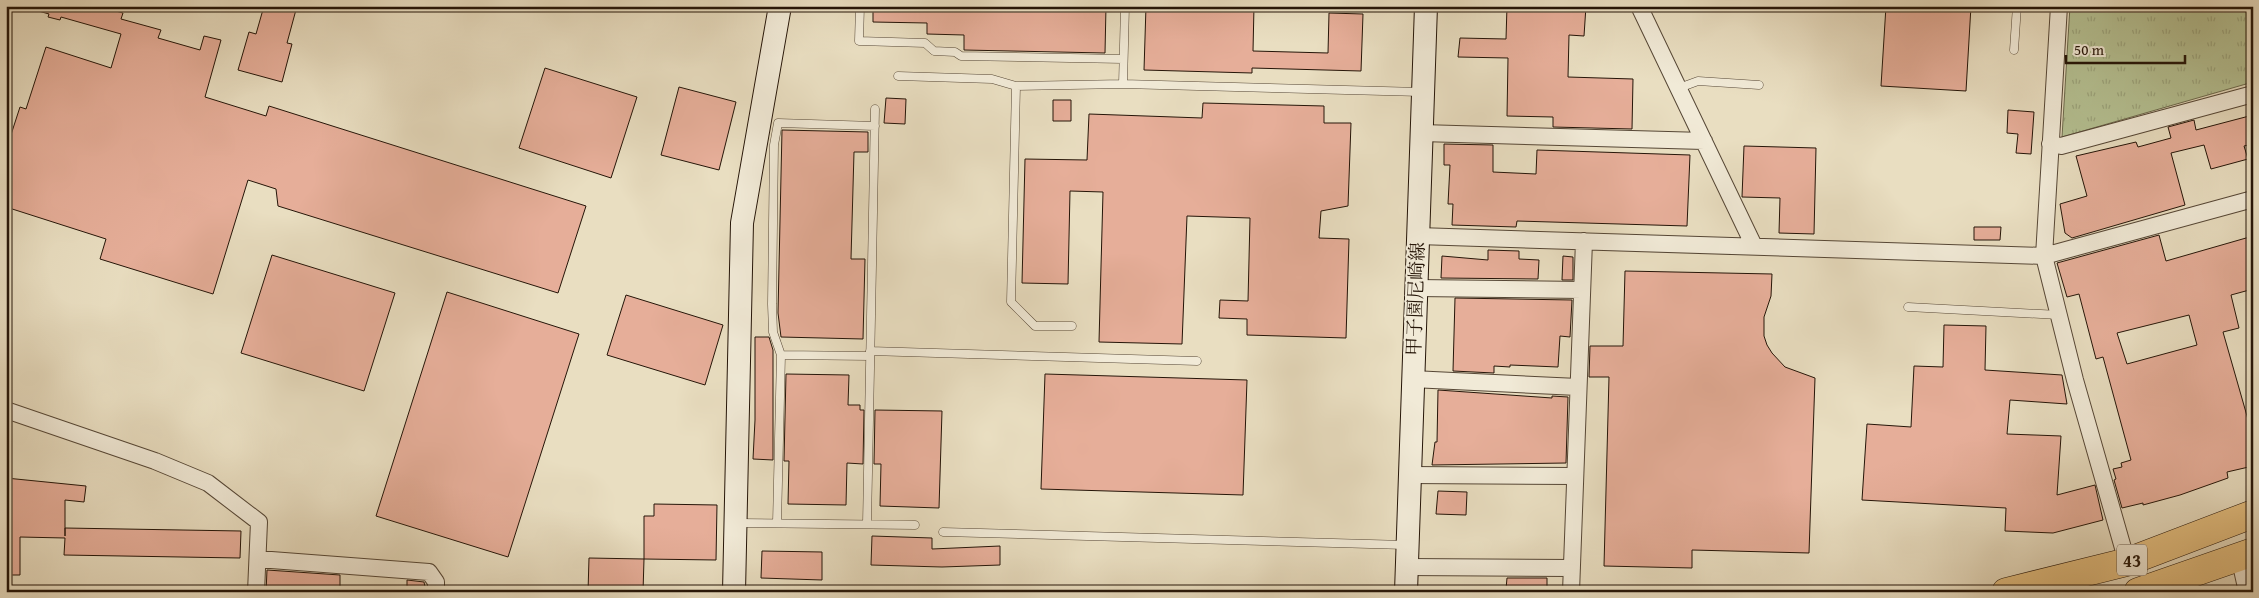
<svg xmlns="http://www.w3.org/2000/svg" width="2259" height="598" font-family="'Gentium Book Plus','Noto Serif JP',serif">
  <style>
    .grass { fill: url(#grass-tufts); stroke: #6d6b4e }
    .building { fill: #e6ae99; stroke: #251508; fill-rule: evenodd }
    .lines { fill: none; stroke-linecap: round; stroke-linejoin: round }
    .lane-casing { stroke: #564736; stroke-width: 9 }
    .street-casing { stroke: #564736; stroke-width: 18 }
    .secondary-casing { stroke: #251508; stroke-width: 24 }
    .highway-casing { stroke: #251508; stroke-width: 29 }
    .lane { stroke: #f1ead7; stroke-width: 8 }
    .street { stroke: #f1ead7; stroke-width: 16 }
    .secondary { stroke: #f1ead7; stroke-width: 22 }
    .highway { stroke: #e4bf80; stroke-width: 28 }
    .labels { text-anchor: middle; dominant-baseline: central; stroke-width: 4; stroke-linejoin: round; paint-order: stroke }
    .shield { fill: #f1ead7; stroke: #625546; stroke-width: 1 }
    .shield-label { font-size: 18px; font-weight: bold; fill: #251508 }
    .street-label { font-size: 19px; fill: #251508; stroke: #f1ead7 }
  </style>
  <defs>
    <pattern id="grass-tufts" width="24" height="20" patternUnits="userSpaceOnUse" patternTransform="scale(1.25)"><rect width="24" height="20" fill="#b5c193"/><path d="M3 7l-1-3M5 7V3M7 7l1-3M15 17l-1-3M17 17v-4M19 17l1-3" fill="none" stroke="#9ca57d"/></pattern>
  </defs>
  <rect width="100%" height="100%" fill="#e9dec1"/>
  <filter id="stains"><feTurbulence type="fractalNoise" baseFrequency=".004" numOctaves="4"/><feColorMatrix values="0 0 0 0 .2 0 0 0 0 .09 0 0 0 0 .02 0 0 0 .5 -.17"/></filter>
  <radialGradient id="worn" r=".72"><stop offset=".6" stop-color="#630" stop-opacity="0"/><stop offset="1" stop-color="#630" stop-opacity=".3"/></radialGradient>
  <!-- grass -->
  <path class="grass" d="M2070 6H2251L2253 82 2062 137Z"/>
  <!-- building -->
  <path class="building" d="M36 6H98L123 13 121 19 161 30 158 38 200 50 204 36 221 40 205 97 266 116 269 106 586 206 558 293 278 206 276 189 248 180 213 294 100 259 106 239 6 207V150L20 107 26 109 46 47 111 68 121 34 61 17 60 20 48 17 49 14 35 10Z
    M264 6H297L287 43 292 44 282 82 238 70 249 32 256 34Z
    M873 6H1106L1105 53 964 50V35L927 34V23L873 22Z
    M1146 6H1254L1253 51 1328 53 1329 13 1363 14 1361 71 1252 68V73L1144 70Z
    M1507 6H1586L1584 36 1569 35 1568 77 1633 79 1632 129 1553 127V117L1507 116 1508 58 1458 57 1460 38 1506 39Z
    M1886 6H1971L1966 91 1881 86Z
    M545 68 637 97 611 178 519 148Z
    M679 87 736 102 719 170 661 155Z
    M886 98 906 99 905 124 884 123Z
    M1053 100H1071V121H1053Z
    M1203 103 1324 106V123H1351L1348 206 1321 211 1319 238 1349 239 1346 338 1247 335V319L1219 318 1220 300 1248 301 1250 218 1187 216 1182 344 1099 342 1103 192 1070 191 1068 284 1022 283 1025 159 1087 160 1089 114 1202 118Z
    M2008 110 2034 112 2031 154 2016 153 2018 134 2007 133Z
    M2253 115V144L2244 146 2248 159 2211 169 2204 145 2171 153 2185 205 2072 238 2065 233 2060 204 2087 196 2076 156 2136 142 2138 147 2171 138 2168 127 2194 120 2196 130Z
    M782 130 868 132V152H854L851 259H865L863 339 781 337 778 313Z
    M1444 144 1493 145V172L1536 174 1537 150 1690 155 1687 226 1517 221 1516 227 1452 225 1453 204H1448L1450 165H1444Z
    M1744 146 1816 148 1814 234 1779 233 1780 198 1742 197Z
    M1974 227H2001L2000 240H1974Z
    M2159 235 2166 261 2253 236V289L2231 295 2239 328 2223 332 2253 437V466L2227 472 2228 478 2180 495 2143 505V503L2122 508 2114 480 2116 479 2113 469 2122 467 2121 463 2131 460 2103 357 2096 359 2079 294 2067 297 2057 263ZM2189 315 2197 345 2127 364 2117 333Z
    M1488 250 1519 251V259L1539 260 1538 279 1441 278 1442 256 1488 260Z
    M272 255 395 293 364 391 241 353Z
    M1563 256 1573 257V280H1562Z
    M1625 271 1772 274 1771 296 1764 317V336L1767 345 1772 353 1785 367 1815 378 1809 553 1692 550V568L1604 566 1609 377H1589L1590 346H1623Z
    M447 292 579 334 508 557 376 516Z
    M626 295 723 325 705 385 607 355Z
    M1455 298 1572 300 1570 337 1560 336 1558 367 1510 365V367L1494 366V373L1453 371Z
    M1944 325 1986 326 1985 370 2062 375 2067 404 2010 400 2007 434 2061 436 2057 495 2095 485 2103 520 2053 533 2005 531 2006 508 1862 500 1867 424 1911 427 1914 366 1943 367Z
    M755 337H769L773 350V460L753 459 755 420Z
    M786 374 849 375 848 405H860V410H864L863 464 847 463 846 505 788 504 789 461H784Z
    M1045 374 1247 380 1243 495 1041 489Z
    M1438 390 1552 398V396L1568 397 1566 463 1432 465 1435 442H1437Z
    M875 410 942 411 939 508 880 506 881 464H874Z
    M6 478 86 486 84 502 65 500V536V528L241 531 240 558 64 555 65 538 20 537V575H6Z
    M1438 491 1467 492 1466 515 1436 514Z
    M654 504 717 505 716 560 644 559V516H654Z
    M872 536 932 538V549L1000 546V565L942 567 871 565Z
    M762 551 822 552V580L761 578Z
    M589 558 644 559 643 592H588Z
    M267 570 340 575V592H266Z
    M1507 578H1547V589H1506Z
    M407 580 424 582 426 592H407Z"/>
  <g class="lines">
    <!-- lane casing -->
    <g class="lane-casing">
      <path id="lane" d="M860 6 859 41 925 43 934 51 955 52 961 56 1123 59
        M2014 50 2017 6
        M898 76 992 79 1016 86 1123 84 1421 92
        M1123 84 1125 6
        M1016 86 1011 302 1035 326H1072
        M1679 88 1698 81 1759 85
        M1908 307 2059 315
        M870 351 1197 361
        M781 355 773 332 772 304 774 145 778 123 875 126
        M737 523 915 525
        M777 523 781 355 870 356
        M867 524 875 109
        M943 532 1406 545"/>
    </g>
    <!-- street casing -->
    <g class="street-casing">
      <path id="street" d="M1639 6 1754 246
        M2059 6 2044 256 2253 199
        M1421 133 1704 141
        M2050 144 2061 146 2253 94
        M1418 236 2044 256 2075 380 2127 562
        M1416 288 1582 290
        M1412 379 1578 387
        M6 410 155 461 208 483 259 522 256 592
        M1409 475 1575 476
        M258 559 429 572 436 582V592
        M2241 565 2247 592
        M1406 567 1572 568
        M1571 592 1584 241"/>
    </g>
    <!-- secondary casing -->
    <g class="secondary-casing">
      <path id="secondary" d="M734 592 742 223 780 6
        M1406 592 1426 6"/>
    </g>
    <!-- highway casing -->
    <g class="highway-casing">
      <path id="highway" d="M2006 592 2127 562 2253 514
        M2138 592 2253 552"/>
    </g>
    <!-- lane -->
    <use href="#lane" class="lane"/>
    <!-- street -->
    <use href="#street" class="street"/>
    <!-- secondary -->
    <use href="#secondary" class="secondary"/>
    <!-- highway -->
    <use href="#highway" class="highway"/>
  </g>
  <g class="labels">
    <!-- shield labels -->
    <rect class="shield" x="2117" y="544.5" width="30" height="31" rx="4"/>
    <g class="shield-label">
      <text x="2132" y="560">43</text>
    </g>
    <!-- street labels -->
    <g class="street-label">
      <text transform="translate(1415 299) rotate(-88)">甲子園尼崎線</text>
    </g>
  </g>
  <!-- margin -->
  <rect width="2259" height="598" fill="none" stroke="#e9dec1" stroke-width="25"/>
  <rect x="8" y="8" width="2244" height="583" fill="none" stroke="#251508" stroke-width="2.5"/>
  <rect x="12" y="12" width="2234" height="573" fill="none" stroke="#251508"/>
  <!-- scale -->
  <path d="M2066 55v8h119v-8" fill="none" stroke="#251508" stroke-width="2.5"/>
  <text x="2074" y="55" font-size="15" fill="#251508" stroke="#f1ead7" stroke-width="4" paint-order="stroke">50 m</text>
  <rect width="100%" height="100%" filter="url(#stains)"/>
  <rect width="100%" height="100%" fill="url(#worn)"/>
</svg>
